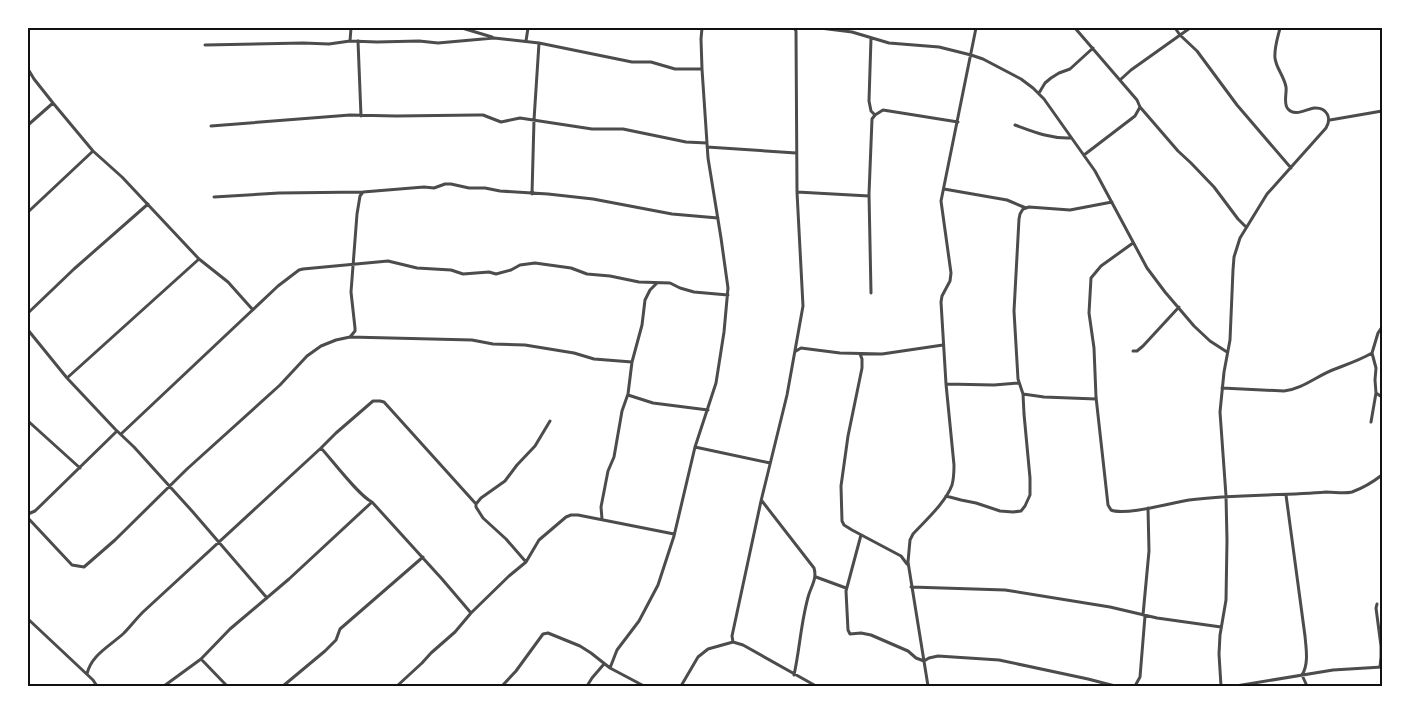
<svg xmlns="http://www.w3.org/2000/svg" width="1410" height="714" font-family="'Nunito Sans',sans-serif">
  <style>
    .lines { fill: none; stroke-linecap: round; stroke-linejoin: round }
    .minor { stroke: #4c4c4c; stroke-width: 3 }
    .neatline { fill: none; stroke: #111; stroke-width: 2 }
  </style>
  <rect width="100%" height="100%" fill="#fff"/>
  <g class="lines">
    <!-- minor -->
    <path class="minor" d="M462 28 492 37
      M794 28 796 31 797 192 803 306 787 395 761 501 732 636 733 642 743 645 816 686
      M820 28 852 32 889 43 939 47 971 55 983 59 1021 79 1033 88 1044 99 1095 171 1147 268 1165 292 1194 326 1210 341 1227 352
      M1075 28 1137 100 1140 107 1135 116 1084 155
      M1175 28 1180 35 1197 51 1237 105 1291 168
      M871 38 869 101 871 111 875 115
      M350 41 351 28
      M358 41 361 116
      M526 41 528 28
      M205 45 303 43 329 44 350 41 377 42 419 41 438 43 494 38 539 43 632 62H651L675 69H702
      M28 69 34 79 53 103 93 151 122 177 199 259 228 282 253 310
      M1120 80 1131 70 1190 28
      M1039 93 1045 83 1051 78 1059 73 1070 69 1093 48
      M1140 107 1178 151 1191 163 1214 187 1238 219 1246 227
      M1330 120 1382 111
      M28 125 53 103
      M1015 125C1034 132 1051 139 1071 138
      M211 126 350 115 396 116 477 115H483L501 122 520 118 592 129H623L686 142 707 143
      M707 147 796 153
      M944 189 1007 200 1026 208
      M797 192 869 196
      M532 194 534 120 539 43
      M214 197 279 193 363 192 424 187 434 188 445 184H451L469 188H485L500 191 548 194 593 199 672 214 718 218
      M28 212 93 151
      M1133 243 1101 266 1091 278 1089 313 1094 348 1096 397 1108 505 1111 510C1125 516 1171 503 1189 500 1235 494 1280 496 1326 492 1335 492 1344 494 1352 492 1363 488 1373 482 1382 475
      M871 293 869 194 872 119 875 115 883 110 958 122
      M28 313 74 269 148 204
      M28 330 67 378 115 429 134 447 192 511 267 598
      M350 337 472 340 493 344 525 345 574 353 594 359 632 362
      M796 351 801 348 840 353 882 354 943 345
      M1133 351H1137L1143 346 1179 307
      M860 354 862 359V368L848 436 841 486 842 521 844 525 852 530 901 556 907 564
      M67 378 199 259
      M946 384 994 385 1019 383
      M1222 388 1284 391C1303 389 1318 375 1335 369 1348 364 1360 360 1372 353
      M1376 393 1382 397
      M1023 394 1044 397 1096 399
      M628 395 653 403 708 410
      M28 421 80 468
      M1371 422 1376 393 1375 380 1376 368 1372 353 1378 333 1382 327
      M121 434 278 286 299 270 303 269 388 261 417 268 451 270 463 274 489 272 496 274 511 270 520 265 535 263 571 268 587 274 610 276 639 282 670 283 680 288 694 292 728 295
      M695 447 770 463
      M321 448C332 460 359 496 372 502L442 579 471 613
      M1286 495 1305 636C1306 648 1309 664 1302 675L1307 686
      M946 496 961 500 976 503 1000 511 1013 512 1021 511 1025 506 1030 495V478L1024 414 1023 394 1018 379 1014 311 1019 219 1020 214 1023 209 1029 207 1070 210 1112 202
      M762 501 814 568C817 578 812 585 809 594 801 620 800 648 794 675
      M28 514 35 511 117 431
      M28 518 72 565 84 567 115 540 187 469 280 385 307 356 321 346 336 340 350 337 355 331V328L351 292 357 214 360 196 363 192
      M602 519 601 507 608 471 614 457 622 411 628 394 632 362 642 325 645 300 650 290 657 283
      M861 535 846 591 848 630 850 634 861 633 871 635 908 651 916 658 924 661 929 658 938 656 999 660 1088 679 1115 686
      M526 562 506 539 483 518 476 507V504L481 498 505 481 517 465 535 446 550 421
      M816 577 846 588
      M911 587 1005 590 1110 607 1157 618 1221 627
      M1377 604 1376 608 1381 646V657L1380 667
      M1143 615 1149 551 1148 508
      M28 619 93 680 97 686
      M201 659 227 686
      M610 668 617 650 639 621 658 585 674 536 695 447 716 383 724 332 728 288 721 238 708 158 702 69 701 39 702 28
      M87 674C91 655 110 646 124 633 130 627 136 619 143 612L321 448 336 433 373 401H380L384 402 476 504
      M164 686 201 659 230 629 289 579 372 502
      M283 686 325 651 336 640 340 629 423 557
      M397 686 422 663 431 653 455 632 471 613 509 576 526 562 539 540 566 517 571 515H578L674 534
      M502 686 516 671 543 634 548 633 580 646 591 653 610 668 644 686
      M587 686 592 678 604 664
      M681 686 698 657 708 649 733 642
      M928 686 908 562 910 540 913 534C925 521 946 502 952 485 954 478 954 471 954 465L946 384 941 302 942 296 950 281 951 273 941 201 976 28
      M1135 686 1140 677 1145 616
      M1221 686 1219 654 1220 635 1226 600 1227 540 1226 496 1220 412 1224 372 1230 340 1233 270 1234 257 1240 238 1267 194 1326 128C1332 118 1327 107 1314 108 1306 109 1295 117 1288 109 1283 104 1287 93 1286 87 1284 76 1276 68 1275 58 1274 48 1278 37 1280 28
      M1236 686 1333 670 1382 667"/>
  </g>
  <!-- border -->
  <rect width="1410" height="714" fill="none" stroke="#ffffff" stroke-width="58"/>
  <rect x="29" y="29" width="1352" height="656" class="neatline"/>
</svg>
